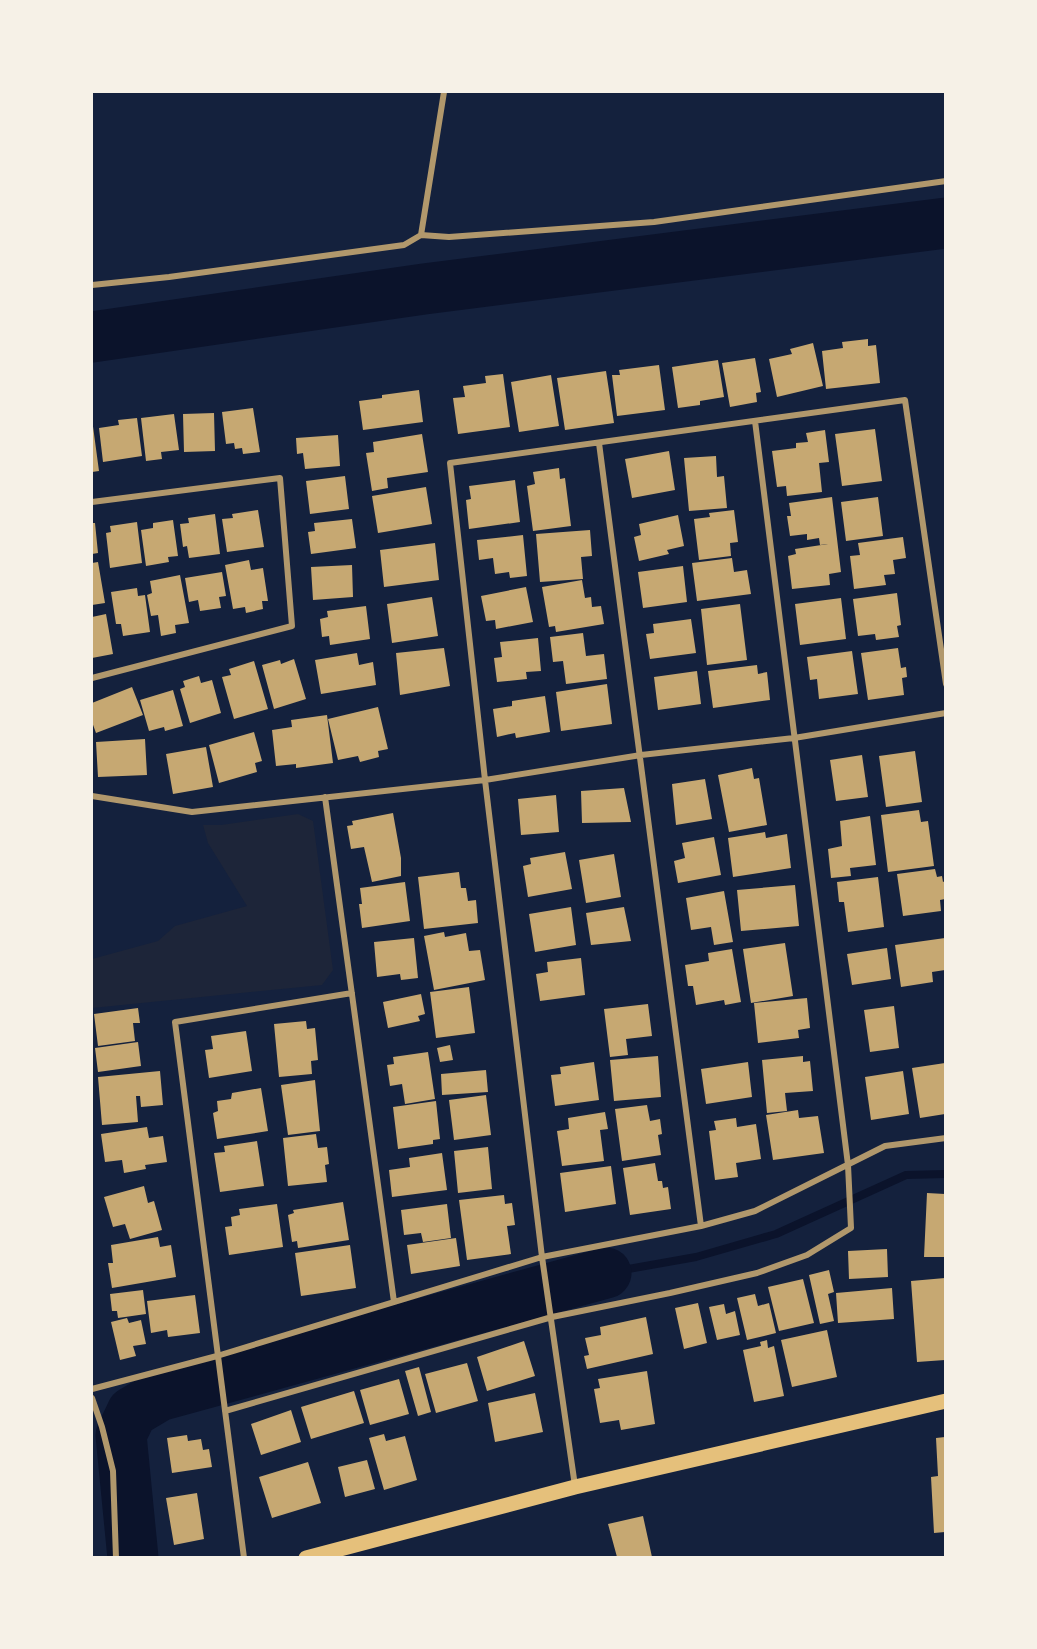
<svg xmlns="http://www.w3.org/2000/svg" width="1037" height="1649" font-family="Rubik,sans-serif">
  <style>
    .green { fill: #1d2539 }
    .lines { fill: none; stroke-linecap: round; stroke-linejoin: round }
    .stream { stroke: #0b132b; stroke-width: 8 }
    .river { stroke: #0b132b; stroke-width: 51 }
    .building { fill: #c6a872 }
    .minor { stroke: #b1986c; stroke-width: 6 }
    .primary { stroke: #e5c07b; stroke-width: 15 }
  </style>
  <rect width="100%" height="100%" fill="#14213d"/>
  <!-- green -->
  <path class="green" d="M298 814 313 821 333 970 322 985 92 1008V959L158 941 175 926 247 906 208 843 203 825H221Z"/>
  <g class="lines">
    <!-- stream -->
    <path class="stream" d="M606 1273 696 1257 776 1234 906 1175 946 1174"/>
    <!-- river -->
    <path class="river" d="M92 337 424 289 946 223
      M133 1558 121 1435 132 1412 159 1396 606 1273"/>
  </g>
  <!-- building -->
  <path class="building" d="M868 339V346L876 345 880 383 826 389 822 351 843 348 842 342Z
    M813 343 823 386 777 397 769 359 792 354 790 349Z
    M755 358 761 392 756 393 757 402 730 407 722 363Z
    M718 360 724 397 700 401V405L678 408 672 367Z
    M659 365 665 410 617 416 612 375H620L619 370Z
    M606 371 614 423 565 430 557 378Z
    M503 374 510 427 458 434 453 398 465 397 463 386 486 383 485 376Z
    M551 375 559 426 519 432 511 382Z
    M419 390 423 422 363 430 359 401 382 398V395Z
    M253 408 260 452 243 454 242 448 235 449 234 443 226 444 222 412Z
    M214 413 215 451 184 452 183 414Z
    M174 414 179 450 161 452 162 459 146 461 141 418Z
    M137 418 142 456 103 462 99 428 119 425 118 420Z
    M92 419 99 471 92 472Z
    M875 429 882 481 842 486 835 434Z
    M825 430 829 462 819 463 822 492 787 496 786 486 777 487 772 451 796 448V443L808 442 806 433Z
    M422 434 428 472 387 478 388 488 372 491 366 453 374 452 373 442Z
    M338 435 340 466 305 469 303 453 297 454 296 438Z
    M669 451 675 490 632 498 625 459Z
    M716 456 717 477 724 476 727 508 689 511 684 458Z
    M559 468 560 479 565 478 571 526 533 531 527 486 535 484 533 472Z
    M345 476 349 509 310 514 306 481Z
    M515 480 520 522 469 529 466 500 471 499 469 486Z
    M426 487 432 524 378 533 372 496Z
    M832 497 841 572 829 574 830 585 792 589 788 556 796 554 795 549 828 544 820 545 819 538 807 540V534L790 536 787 516H791L789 503Z
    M878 497 883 536 846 541 841 502Z
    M258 510 264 547 227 552 222 519 233 518 232 514Z
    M734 510 738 542 730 543 731 556 699 560 694 519 710 517 709 513Z
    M215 514 220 554 189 558 187 546 183 547 180 524 189 523 188 518Z
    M678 515 684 546 667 550 669 554 639 561 634 537 641 535 639 524Z
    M352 519 356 548 311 554 308 532 315 531 314 523Z
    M173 520 178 556 168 557 169 562 146 566 141 530 153 528V523Z
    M137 522 142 563 110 568 106 533 111 532 110 526Z
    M92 523H95L98 553 92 554Z
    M590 530 592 556 581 557 583 579 540 582 536 534Z
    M523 535 527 576 510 578 509 572 495 574 493 558 479 560 477 540Z
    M903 537 906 558 893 560 895 574 884 575 886 585 854 589 850 556 860 555 858 543Z
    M435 543 439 580 384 587 380 550Z
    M732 558 734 572 747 570 751 594 697 601 692 563Z
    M249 560 251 570 263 568 268 601H262L263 609 246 613 245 607 233 609 225 565Z
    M98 562 105 603 92 605V563Z
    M352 565 353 597 313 600 311 567Z
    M683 566 687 602 643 608 638 572Z
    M222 572 226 596 219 597 221 608 200 611 198 600 189 602 185 578Z
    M180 575 189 623 175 625 176 633 161 636 158 615 151 616 147 595 152 593 150 581Z
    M582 580 585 598 591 597 592 607 601 606 604 624 556 632 555 626 549 627 542 587Z
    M526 587 533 622 496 629 495 620 486 621 481 596Z
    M137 588 138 596 145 595 150 632 123 636 121 624H116L111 592Z
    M897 593 901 625 897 626 899 637 876 640 875 634 858 636 853 599Z
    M432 597 438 636 392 643 387 604Z
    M841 598 846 639 800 645 795 604Z
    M740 604 747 660 707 665 701 609Z
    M366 606 370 639 330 645 329 636 322 637 320 619 328 617 327 611Z
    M106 614 113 654 92 658V617Z
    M691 619 696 653 650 659 646 634 654 633 653 624Z
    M583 633 586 656 604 654 607 679 566 684 563 661 553 662 550 637Z
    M538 638 541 671 526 672 527 679 497 682 494 658 502 657 500 642Z
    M444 648 450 686 400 695 396 653Z
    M898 648 901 668 906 667 907 677 902 678 904 695 868 700 861 653Z
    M852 651 858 694 819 699 817 679 810 680 807 657Z
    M357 653 359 665 373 662 376 685 321 694 315 660Z
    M294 659 306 699 274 709 262 665 280 660 281 664Z
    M254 661 268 709 234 719 222 677 231 675 229 669Z
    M757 665 758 674 767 672 770 700 713 708 708 671Z
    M697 671 701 704 658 710 654 677Z
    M199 676 201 683 212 680 221 713 190 723 180 689 185 687 183 681Z
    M607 684 612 724 561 731 556 692Z
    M132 687 143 715 96 733 92 722V703Z
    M173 690 183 726 165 731 164 727 149 731 140 700Z
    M545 696 550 732 516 738 515 733 497 737 493 709 512 706V701Z
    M378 707 388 749 378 751 379 757 360 762 358 756 338 760 328 719Z
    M327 715 333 763 296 768V764L276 766 272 730 292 727 291 720Z
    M254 732 262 761 255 763 257 772 219 783 209 745Z
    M145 739 147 775 98 777 96 742Z
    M206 747 213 787 173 794 166 754Z
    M915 751 922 802 886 807 879 756Z
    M862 755 868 797 836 801 830 760Z
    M752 768 754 779 759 778 767 825 729 832 718 775Z
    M705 779 712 819 676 825 672 784Z
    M624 788 631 822 582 823 581 791Z
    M556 795 559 832 521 835 518 799Z
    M919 810 921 822 928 821 934 866 888 872 881 815Z
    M393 813 401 858V876L372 882 364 847 351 849 347 826 353 825 352 821Z
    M870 816 876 865 850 868 851 876 831 878 828 849 842 846 840 821Z
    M765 832 766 838 787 834 791 868 733 877 728 838Z
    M714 837 721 875 678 883 674 861 685 858 682 843Z
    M565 852 572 889 528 897 523 866 531 864 530 858Z
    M614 854 621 897 586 903 579 860Z
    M935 869 937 877 942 876 943 882 945 881V899L940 900 941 911 903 916 897 874Z
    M459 872 461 888H466L468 901 476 900 478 923 424 929 418 877Z
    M878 877 884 927 848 932 844 902H839L837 882Z
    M405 882 410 921 362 928 359 904H362L360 888Z
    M795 885 799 926 741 931 737 890Z
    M724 891 733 942 714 945 711 927 691 930 686 898Z
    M571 907 576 945 535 952 529 914Z
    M624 907 631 941 591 945 586 913Z
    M444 932 445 937 466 933 469 951 480 950 485 980 434 990 424 936Z
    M414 938 418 978 401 980 400 974 377 977 374 942Z
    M945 938V970L932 972 933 982 901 987 895 945Z
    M785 943 793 996 751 1003 743 949Z
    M887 948 891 979 852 985 847 954Z
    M732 949 741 1002 725 1005 724 1000 696 1005 693 986H688L685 965 709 961 708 953Z
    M581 958 585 995 540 1001 536 974 548 972 547 962Z
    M469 987 475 1033 436 1038 430 992Z
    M421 994 425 1014 418 1016 420 1021 388 1028 383 1002Z
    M807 998 810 1028 798 1030 799 1038 758 1043 754 1003Z
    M648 1004 652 1036 626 1039 628 1055 610 1057 604 1009Z
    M894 1006 899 1048 870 1052 864 1010Z
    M138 1008 140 1023H133L135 1041 98 1046 94 1014Z
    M306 1021 307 1029 315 1028 318 1060 311 1061 312 1074 279 1077 274 1024Z
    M246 1031 252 1071 209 1078 205 1050 213 1049 211 1036Z
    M138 1042 141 1066 98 1072 95 1048Z
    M450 1045 453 1060 440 1062 437 1048Z
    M428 1052 435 1099 405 1104 402 1084 390 1086 387 1065 394 1064 393 1057Z
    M658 1056 661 1097 614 1101 610 1060Z
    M803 1056V1062L810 1061 813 1091 785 1093 787 1111 767 1113 762 1060Z
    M594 1062 599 1100 555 1106 551 1075 561 1074 560 1067Z
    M748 1062 752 1097 706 1104 701 1069Z
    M945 1063V1114L920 1118 912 1068Z
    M486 1070 488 1092 442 1095 441 1074Z
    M160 1071 163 1105 141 1107 140 1096H136L138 1122 102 1125 98 1077Z
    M903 1071 909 1114 871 1120 865 1077Z
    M315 1080 320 1131 288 1135 281 1085Z
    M261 1088 268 1131 217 1139 213 1113 218 1111 217 1101 231 1099 232 1093Z
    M486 1095 491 1135 454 1140 449 1100Z
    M436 1101 440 1139 433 1140V1144L398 1149 393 1107Z
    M647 1105 650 1121 660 1119 662 1134 658 1135 661 1155 622 1161 615 1109Z
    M798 1110 799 1118 818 1116 824 1153 773 1160 766 1115Z
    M605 1112 608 1129 600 1130 604 1161 562 1166 557 1131 569 1129 568 1118Z
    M736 1118 737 1127 756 1124 761 1159 736 1163 738 1177 715 1180 709 1131 716 1130 714 1121Z
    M147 1127 149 1138 163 1136 167 1162 145 1165 146 1169 124 1173 122 1160 105 1162 101 1134Z
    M316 1134 318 1148 327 1147 329 1164 325 1165 327 1182 288 1186 283 1138Z
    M257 1141 264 1186 220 1192 214 1153 225 1152 224 1146Z
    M488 1147 492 1189 458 1193 454 1151Z
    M442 1153 447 1190 392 1197 389 1170 410 1167 409 1158Z
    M655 1163 658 1181H662L663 1188 668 1187 671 1209 630 1215 623 1168Z
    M611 1166 616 1204 565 1212 560 1173Z
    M144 1186 148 1203 154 1201 162 1230 130 1239 125 1224 113 1227 104 1197Z
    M927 1193 945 1194V1257H924Z
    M504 1195 505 1204 512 1203 515 1225 507 1226 511 1254 467 1260 459 1200Z
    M343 1202 349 1240 298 1248 297 1241 292 1242 288 1215 294 1213 293 1210Z
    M277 1204 283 1247 229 1255 225 1227 232 1226 231 1217 240 1215 239 1209Z
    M447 1204 451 1238 423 1242 421 1233 404 1235 401 1210Z
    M158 1237 160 1247 171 1245 176 1277 112 1288 108 1263H113L111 1245Z
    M456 1238 460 1266 411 1274 407 1245Z
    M350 1245 356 1288 301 1296 295 1253Z
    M887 1249 888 1277 849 1279 848 1251Z
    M829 1270 834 1292 828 1294 834 1321 820 1324 809 1275Z
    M945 1278V1360L917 1362 911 1281Z
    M803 1279 814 1323 779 1331 768 1287Z
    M892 1288 894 1319 838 1323 836 1293Z
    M143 1290 146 1314 118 1318 117 1311H112L110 1294Z
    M755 1294 758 1306 769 1303 776 1333 747 1340 737 1298Z
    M195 1295 200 1333 168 1337 167 1330 151 1333 147 1301Z
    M698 1303 707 1343 684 1349 675 1308Z
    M724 1304 726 1314 735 1311 740 1335 717 1340 709 1307Z
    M646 1317 653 1354 587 1369 584 1356 589 1355 585 1338 601 1335 600 1327Z
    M127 1318 129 1323 141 1320 146 1344 133 1346 136 1356 120 1360 111 1322Z
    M827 1330 837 1377 792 1387 781 1340Z
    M767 1340 768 1348 774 1346 784 1396 754 1402 743 1350 761 1346 760 1342Z
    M524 1341 535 1376 487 1391 477 1357Z
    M467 1363 478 1401 436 1413 425 1374Z
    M419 1367 431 1412 418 1416 405 1371Z
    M647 1371 655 1424 621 1430 619 1420 600 1423 594 1389 600 1388 598 1379Z
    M399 1379 409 1414 370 1425 360 1390Z
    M354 1391 364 1423 311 1439 301 1407Z
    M535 1393 543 1432 495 1442 488 1403Z
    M291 1410 301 1442 261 1455 251 1424Z
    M384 1434 386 1441 405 1436 417 1480 384 1490 369 1438Z
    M187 1435 188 1441 201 1439 203 1450 209 1449 212 1467 172 1473 167 1438Z
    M945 1437V1532L934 1533 931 1477 938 1476 936 1438Z
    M367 1460 375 1489 345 1497 338 1467Z
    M308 1462 321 1503 272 1518 259 1477Z
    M197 1493 204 1539 174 1545 166 1498Z
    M643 1516 652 1557H617L608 1524Z"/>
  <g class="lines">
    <!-- minor -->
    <path class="minor" d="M421 235 444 92
      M92 285 169 277 404 245 421 235 449 237 654 222 946 181
      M599 443 701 1226
      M92 502 280 478 292 626 92 678
      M92 796 192 812 485 780 641 755 794 738 946 713
      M325 797 394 1302
      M92 1389 217 1356 542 1257 701 1226 755 1211 885 1146 946 1138
      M92 1398 102 1427 113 1471 116 1558
      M225 1411 552 1317 670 1293 757 1273 807 1255 851 1228 848 1165 755 421
      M575 1486 542 1257 485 780 450 463 905 400 946 684
      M244 1558 175 1022 352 993"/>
    <!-- primary -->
    <path class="primary" d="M306 1558 575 1487 946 1401"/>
  </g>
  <!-- border -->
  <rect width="1037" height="1649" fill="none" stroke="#f6f1e7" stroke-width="186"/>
</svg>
